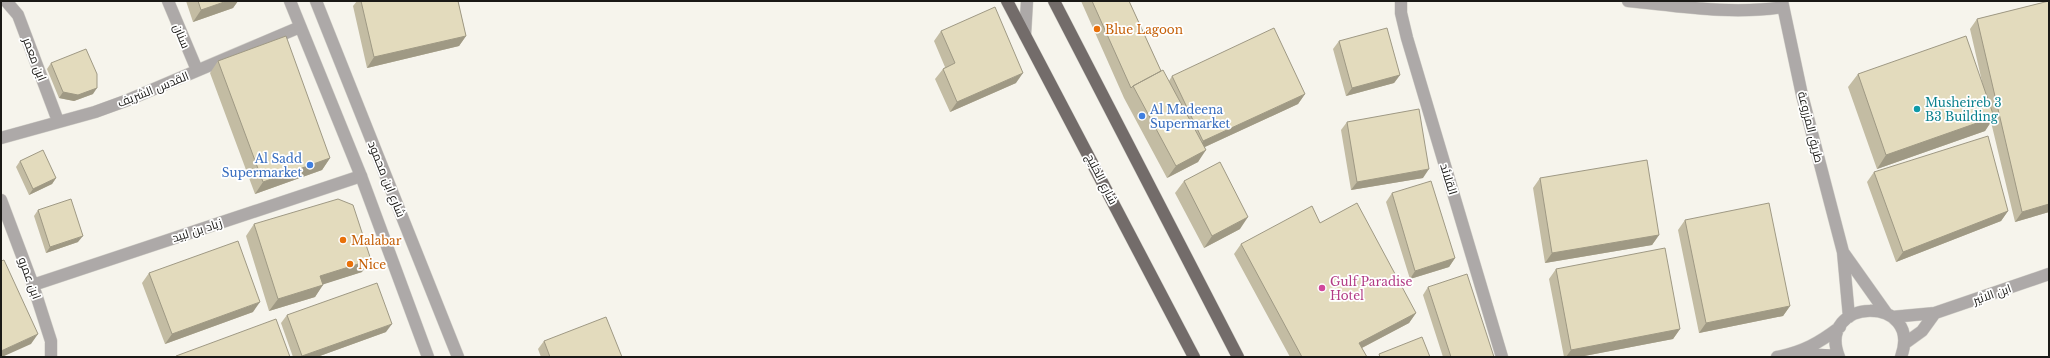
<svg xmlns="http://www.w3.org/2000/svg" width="2050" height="358" font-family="'Libre Baskerville',Cairo,serif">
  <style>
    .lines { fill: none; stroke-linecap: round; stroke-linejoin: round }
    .minor-casing { stroke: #d3d1ca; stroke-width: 13 }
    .tertiary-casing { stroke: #d3d1ca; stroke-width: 13 }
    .primary-casing { stroke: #d3d1ca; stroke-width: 13 }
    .minor { stroke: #ada9a8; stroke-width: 12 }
    .tertiary { stroke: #ada9a8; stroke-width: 12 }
    .primary { stroke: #736c6a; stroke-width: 12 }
    .wall { fill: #c3bca3 }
    .shaded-wall { fill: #9f9984 }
    .building { fill: #e3dbbd; stroke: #9f9984 }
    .food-dot { fill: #e8710a; stroke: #fff; stroke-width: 1.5 }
    .culture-dot { fill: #0f9aa8; stroke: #fff; stroke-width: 1.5 }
    .shop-dot { fill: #3f7fe0; stroke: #fff; stroke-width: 1.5 }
    .hotel-dot { fill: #d1479c; stroke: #fff; stroke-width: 1.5 }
    .labels { text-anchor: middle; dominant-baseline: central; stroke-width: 3.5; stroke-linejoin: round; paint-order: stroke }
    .food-label { font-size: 12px; fill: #c56008; stroke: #fff; text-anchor: start }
    .street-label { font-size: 12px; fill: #1a1916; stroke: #fff }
    .culture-label { font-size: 12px; fill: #0d838f; stroke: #fff; text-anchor: start }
    .shop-label { font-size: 12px; fill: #366cbe; stroke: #fff; text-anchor: start }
    .hotel-label { font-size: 12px; fill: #b23c85; stroke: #fff; text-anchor: start }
  </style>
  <rect width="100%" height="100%" fill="#f6f4ec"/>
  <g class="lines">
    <!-- minor casing -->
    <g class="minor-casing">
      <path id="minor" d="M6 1 18 15 58 121
        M168 1 197 70
        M1401 1V13L1407 38 1502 357
        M1628 1C1679 6 1731 15 1783 7
        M1782 1 1802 95 1843 252 1849 317
        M1025 35 1027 1
        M1 138 95 112 128 100 300 27
        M1 200 33 285 51 341V357
        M1843 252 1887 314
        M33 285 361 176
        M1892 317 1935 313 2049 274
        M1904 344 1922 331 1935 313
        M1798 353 1838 356
        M1777 357C1803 352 1819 343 1840 327
        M1839 357C1815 297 1924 294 1901 357"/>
    </g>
    <!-- tertiary casing -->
    <g class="tertiary-casing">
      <path id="tertiary" d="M290 1 361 176 428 357
        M316 1 458 357"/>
    </g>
    <!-- primary casing -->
    <g class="primary-casing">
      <path id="primary" d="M1007 1 1194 357
        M1054 1 1238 357"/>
    </g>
    <!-- minor -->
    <use href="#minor" class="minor"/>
    <!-- tertiary -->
    <use href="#tertiary" class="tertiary"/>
    <!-- primary -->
    <use href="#primary" class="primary"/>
  </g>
  <!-- wall -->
  <path class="wall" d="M186 1H238L233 8 193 22Z
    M357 1H458L466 36 459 46 367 68 353 6Z
    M1081 1H1129L1161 71 1169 81 1172 76 1305 94 1298 104 1205 147 1198 162 1167 178 1124 98Z
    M2049 1V212L2015 222 1991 122 1985 131 1877 169 1848 87 1858 74 1983 86 1970 29 1977 19Z
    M941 31 1016 83 950 112 935 79 943 69 945 67 934 41Z
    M1339 41 1400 75 1394 83 1346 96 1333 49Z
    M218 61 330 158 322 170 255 194 210 73Z
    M51 63 93 94 74 101 59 98 47 69Z
    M1347 122 1423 178 1351 190 1341 130Z
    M20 161 56 178 52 184 29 195 16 167Z
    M1874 172 2008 211 2001 221 1896 262 1867 182Z
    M1540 178 1659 235 1652 245 1545 263 1533 188Z
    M1184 181 1240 229 1204 248 1175 193Z
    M1392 193 1455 258 1449 267 1410 279 1386 202Z
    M38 210 78 242 46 253 34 216Z
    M1685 220 1790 306 1783 316 1699 333 1678 230Z
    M1320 223 1416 313 1409 323 1362 348 1367 357H1290L1234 254 1241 244Z
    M254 224 362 272 323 284 315 297 269 311 246 236Z
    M1556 269 1680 329 1673 339 1579 357H1564L1549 279Z
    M149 273 253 312 165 344 142 283Z
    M1428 287 1494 357H1443L1423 295Z
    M287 315 386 332 317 357H293L281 323Z
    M544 341 622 357H541L538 349Z"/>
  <!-- shaded-wall -->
  <path class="shaded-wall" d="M227 1H238L233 8 193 22 201 10Z
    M466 36 459 46 367 68 374 57Z
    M1023 73 1016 83 950 112 957 102Z
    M1400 75 1394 83 1346 96 1352 88Z
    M97 88 93 94 74 101 59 98 63 92Z
    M1305 94 1298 104 1196 151 1203 141Z
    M1994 117 1985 131 1877 169 1886 155Z
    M1206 150 1198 162 1167 178 1176 166Z
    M330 158 322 170 255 194 263 182Z
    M1429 169 1423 178 1351 190 1357 182Z
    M56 178 52 184 29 195 33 189Z
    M2049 204V212L2015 222 2022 212Z
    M2008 211 2001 221 1896 262 1903 252Z
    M1248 217 1240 229 1204 248 1212 236Z
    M1659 235 1652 245 1545 263 1552 253Z
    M83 236 78 242 46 253 50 247Z
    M1455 258 1449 267 1410 279 1415 271Z
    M371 260 362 272 312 288 320 276Z
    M323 285 315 297 269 311 278 299Z
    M260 302 253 312 165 344 172 334Z
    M1790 306 1783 316 1699 333 1706 323Z
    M1416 313 1409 323 1352 353 1359 343Z
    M392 324 386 332 317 357H301L302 356Z
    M1680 329 1673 339 1579 357H1566L1571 350Z
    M38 334 31 344 2 357H1V351Z"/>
  <!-- building -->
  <path class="building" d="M198 1H227L201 10Z
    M361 1H458L466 36 374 57Z
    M1092 1H1129L1161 71 1133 86 1131 88Z
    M2049 1V204L2022 212 1977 19Z
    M995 7 1023 73 957 102 943 69 955 63 941 31Z
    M1274 28 1305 94 1203 141 1172 76Z
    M1387 28 1400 75 1352 88 1339 41Z
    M286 36 330 158 263 182 218 61Z
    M1966 36 1994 117 1886 155 1858 74Z
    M86 49 97 74V88L78 95 63 92 51 63Z
    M1163 70 1206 150 1176 166 1133 86Z
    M1419 109 1429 169 1357 182 1347 122Z
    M1988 136 2008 211 1903 252 1874 172Z
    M43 150 56 178 33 189 20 161Z
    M1647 160 1659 235 1552 253 1540 178Z
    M1220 162 1248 217 1212 236 1184 181Z
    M1431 181 1455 258 1415 271 1392 193Z
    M71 199 83 236 50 247 38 210Z
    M338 199 353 205 371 260 320 276 323 285 278 299 254 224Z
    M1357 203 1416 313 1359 343 1367 357H1302L1241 244 1312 206 1320 223Z
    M1769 203 1790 306 1706 323 1685 220Z
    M238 241 260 302 172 334 149 273Z
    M1665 248 1680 329 1571 350 1556 269Z
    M4 260 38 334 1 351V261Z
    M1467 274 1494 357H1451L1428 287Z
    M377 283 392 324 302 356 287 315Z
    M606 317 622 357H550L544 341Z
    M276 319 290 357H176V356Z
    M1422 337 1430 357H1380L1379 354Z"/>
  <!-- markers -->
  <g class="food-dot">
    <circle cx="1097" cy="29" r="4"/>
    <circle cx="343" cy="240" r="4"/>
    <circle cx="350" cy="264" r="4"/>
  </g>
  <circle class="culture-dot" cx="1917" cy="109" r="4"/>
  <g class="shop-dot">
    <circle cx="1142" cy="116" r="4"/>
    <circle cx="310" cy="165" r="4"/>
  </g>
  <circle class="hotel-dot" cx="1322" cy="288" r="4"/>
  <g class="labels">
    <!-- food labels -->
    <g class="food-label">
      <text x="1105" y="29">Blue Lagoon</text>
      <text x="351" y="240">Malabar</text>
      <text x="358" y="264">Nice</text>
    </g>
    <!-- street labels -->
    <g class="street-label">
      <text transform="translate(182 36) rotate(67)">سنان</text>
      <text transform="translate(35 59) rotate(69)">ابن معمر</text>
      <text transform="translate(153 89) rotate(-22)">القدس الشريف</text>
      <text transform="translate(1811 127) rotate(76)">طريق المزروعة</text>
      <text transform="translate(387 179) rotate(68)">شارع ابن محمود</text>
      <text transform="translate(1102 179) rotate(63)">شارع الخليج</text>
      <text transform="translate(1449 179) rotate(73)">القلائد</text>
      <text transform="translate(197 230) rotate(-18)">زياد بن لبيد</text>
      <text transform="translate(30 278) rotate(70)">ابن عمرو</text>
      <text transform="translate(1992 294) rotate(-19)">ابن الاثير</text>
    </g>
    <!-- culture labels -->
    <g class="culture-label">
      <text x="1925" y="102">Musheireb 3<tspan x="1925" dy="14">B3 Building</tspan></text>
    </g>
    <!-- shop labels -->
    <g class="shop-label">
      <text x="1150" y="109">Al Madeena<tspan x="1150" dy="14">Supermarket</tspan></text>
      <text x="302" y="158" text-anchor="end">Al Sadd<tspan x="302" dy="14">Supermarket</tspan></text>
    </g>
    <!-- hotel labels -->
    <g class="hotel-label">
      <text x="1330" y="281">Gulf Paradise<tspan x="1330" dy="14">Hotel</tspan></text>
    </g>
  </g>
  <!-- border -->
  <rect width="2050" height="358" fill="none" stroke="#1a1916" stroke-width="4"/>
</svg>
